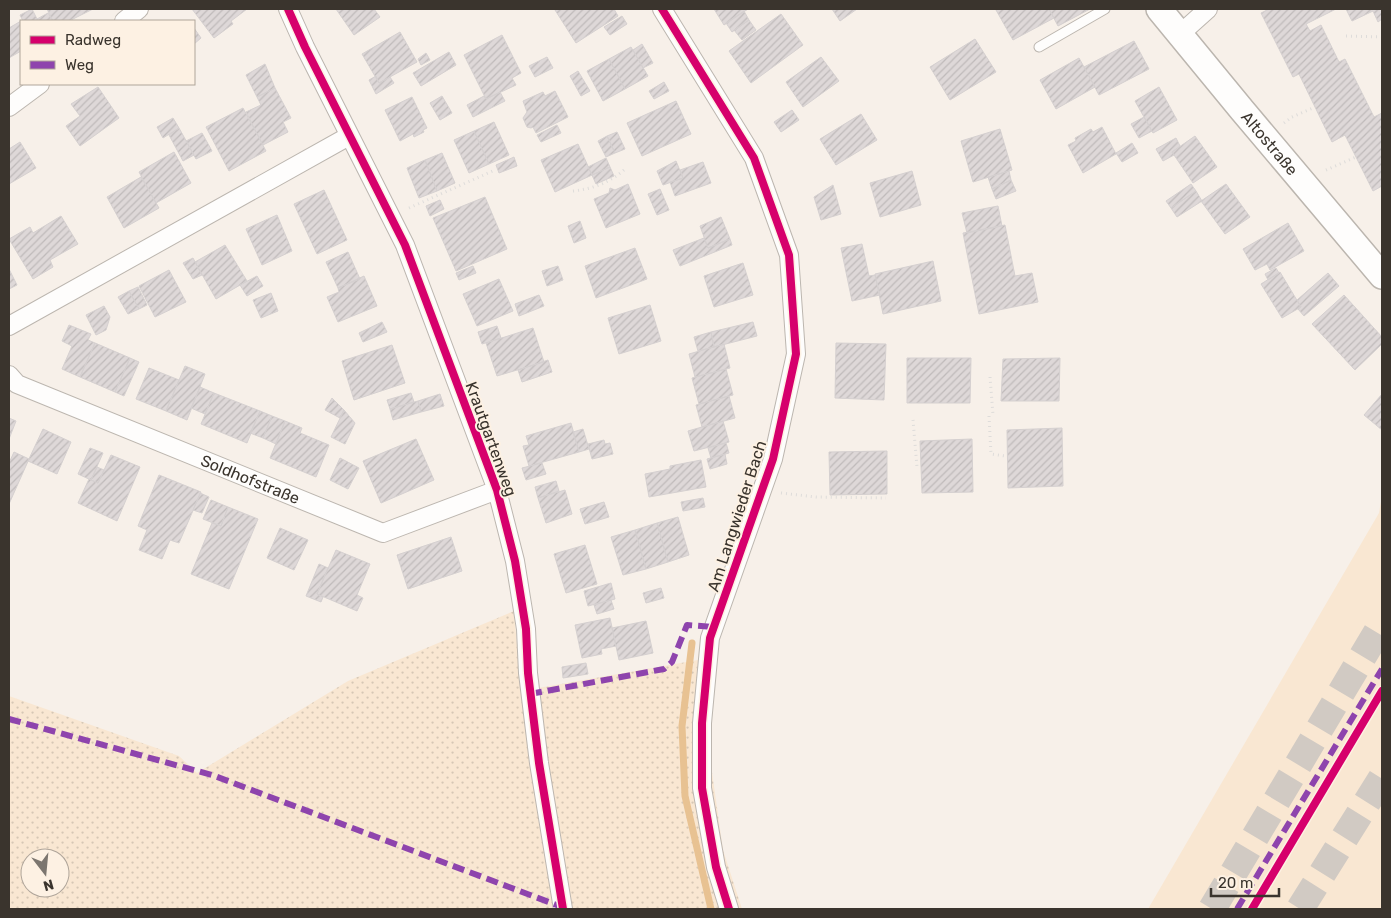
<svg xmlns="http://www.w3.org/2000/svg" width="1391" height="918" font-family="Rubik,sans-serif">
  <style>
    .grass { fill: url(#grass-dots); fill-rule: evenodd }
    .park { fill: #f9e7d2 }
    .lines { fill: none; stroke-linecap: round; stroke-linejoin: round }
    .stream { stroke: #e8c292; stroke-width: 7 }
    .building { fill: url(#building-hatch); stroke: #d5d0d0 }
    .motorway-tunnel { stroke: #d1cac3; stroke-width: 28; stroke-dasharray: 28 14; stroke-linecap: butt }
    .service-casing { stroke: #bcb6af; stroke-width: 11 }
    .minor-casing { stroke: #bcb6af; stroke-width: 20 }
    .secondary-casing { stroke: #bcb6af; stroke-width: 28 }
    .path { stroke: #dedcda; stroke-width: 3; stroke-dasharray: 1 4; stroke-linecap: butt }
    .service { stroke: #fefdfc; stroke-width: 9 }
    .minor { stroke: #fefdfc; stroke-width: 18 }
    .secondary { stroke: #fefdfc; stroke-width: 25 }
    .quiet { stroke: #8e44ad; stroke-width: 6; stroke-dasharray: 12 6; stroke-linecap: butt }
    .cycleway-casing { stroke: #fdf1e3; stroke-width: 11 }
    .cycleway { stroke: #d6006c; stroke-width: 8 }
    .labels { text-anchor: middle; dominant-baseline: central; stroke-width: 4; stroke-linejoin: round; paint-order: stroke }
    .street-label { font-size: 16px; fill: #3a342d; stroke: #fdf1e3 }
  </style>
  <defs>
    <pattern id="grass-dots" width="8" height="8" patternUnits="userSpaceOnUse" patternTransform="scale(1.25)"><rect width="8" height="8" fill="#f9e7d2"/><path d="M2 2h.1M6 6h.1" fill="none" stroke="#d6c7b5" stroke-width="1.8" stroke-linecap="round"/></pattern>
    <pattern id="building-hatch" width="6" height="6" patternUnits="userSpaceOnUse" patternTransform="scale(1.25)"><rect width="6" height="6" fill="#ded8d8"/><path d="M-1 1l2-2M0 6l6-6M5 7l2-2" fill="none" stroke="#bfbaba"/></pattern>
  </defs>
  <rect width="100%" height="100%" fill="#f7f0e9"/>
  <!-- grass -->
  <path class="grass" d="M514 611 521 691 715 657 710 758 723 850 742 909H9V696L179 756 197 773 348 681ZM30 858H60V888H30Z"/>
  <!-- park -->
  <path class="park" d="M1382 496V909H1148L1379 513Z"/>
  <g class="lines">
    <!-- stream -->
    <path class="stream" d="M692 643 682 726 685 796 711 909"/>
  </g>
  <!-- building -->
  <path class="building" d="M32 9 38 21H23L20 15Z
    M47 9H93L69 21H53Z
    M192 9H247L231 21 233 24 214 38Z
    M336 9H374L380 17 354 35Z
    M557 9H614L618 16 576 43 555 10Z
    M714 9H748L724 25Z
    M832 9H857L840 21Z
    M999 9H1049L1054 18 1013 40 996 10Z
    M1049 9H1090L1058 26Z
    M1269 9H1336L1306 24 1310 31 1321 25 1339 62 1345 59 1374 117 1382 113V186L1373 191 1345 135 1332 142 1299 74 1293 77 1261 13Z
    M1346 9H1382V19L1378 22 1373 11 1352 21Z
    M744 11 749 20 732 32 726 23Z
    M48 13 53 21H38L37 19Z
    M781 14 803 45 751 83 729 51Z
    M622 16 627 24 610 35 604 27Z
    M749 20 756 30 742 40 734 30Z
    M21 21V51L9 58V28Z
    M194 28 201 38 194 44Z
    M400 32 417 62 379 83 362 54Z
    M502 35 521 73 512 78 516 85 486 99 464 55Z
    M975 39 996 72 950 100 930 67Z
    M1134 41 1149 69 1099 95 1084 67Z
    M642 44 653 63 643 68 633 50Z
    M631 47 648 76 625 89 609 59Z
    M449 52 456 65 421 86 413 73Z
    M426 53 430 60 421 65 418 59Z
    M547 57 553 68 535 77 529 66Z
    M821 57 839 81 803 107 786 82Z
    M1079 58 1095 87 1056 109 1040 80Z
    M609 59 625 89 603 101 587 71Z
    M265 64 275 88 257 97 246 75Z
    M578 71 590 91 581 96 570 76Z
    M376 76 379 83 390 77 394 83 376 94 369 80Z
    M664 82 669 91 654 99 649 91Z
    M98 87 119 118 80 146 66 126 80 116 71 104Z
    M1159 87 1177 120 1153 133 1135 101Z
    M275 88 291 118 283 122 288 132 263 145 246 112 261 105 257 97Z
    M555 91 568 117 536 133 533 127 531 128 527 127 523 118 527 112 523 101 543 92 545 96Z
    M500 92 505 101 473 117 467 105 484 96 486 99Z
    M442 96 452 113 440 120 430 103Z
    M412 97 427 128 423 130 424 132 414 137 413 134 400 141 385 110Z
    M676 101 691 134 642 156 627 123Z
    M243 108 266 151 229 171 206 127Z
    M792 110 799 120 781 132 774 122Z
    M861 114 877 140 836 165 820 139Z
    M1144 117 1152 131 1139 138 1131 124Z
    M173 118 179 128 163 138 157 127Z
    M494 122 509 155 489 164 474 131Z
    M557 125 561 133 541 142 537 135Z
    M1102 127 1116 154 1083 173 1068 145 1076 141 1075 138 1091 129 1093 132Z
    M179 128 194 155 183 161 169 135Z
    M1000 129 1012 170 973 182 961 141Z
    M474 131 489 164 469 173 454 140Z
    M617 132 625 149 615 153 607 136Z
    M202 133 212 151 196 159 186 141Z
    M607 136 615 153 606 157 598 141Z
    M1195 136 1217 167 1193 183 1172 152Z
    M1176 138 1180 146 1172 152 1174 155 1163 161 1156 149Z
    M20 142 36 168 9 184V149Z
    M1132 143 1138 153 1122 162 1116 153Z
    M578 144 592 175 555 192 541 160Z
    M174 152 191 183 156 203 139 172Z
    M442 153 455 183 437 191 425 160Z
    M514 157 517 166 499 173 496 165Z
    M606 158 610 167 592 175 588 167Z
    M425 160 437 191 419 198 407 168Z
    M676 161 683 178 663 185 657 171Z
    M703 162 711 183 675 196 670 182 683 178 680 170Z
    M610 167 614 176 596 184 592 175Z
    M912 171 921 205 880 217 870 183Z
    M1009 171 1011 180 992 189 988 177Z
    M141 177 159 208 124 228 107 197Z
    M1011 180 1016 191 996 199 992 189Z
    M628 184 640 214 606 228 594 199 609 193 610 188 615 190Z
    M1191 184 1196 191 1171 208 1166 201Z
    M1226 184 1250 217 1225 234 1201 201Z
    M833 185 841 214 821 220 814 197Z
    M660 189 669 210 657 215 648 194Z
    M324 190 347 240 317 254 294 204Z
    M1196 191 1202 201 1177 217 1171 208Z
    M485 197 507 249 456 271 433 218Z
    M440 200 444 209 430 216 426 206Z
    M998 206 1002 226 967 233 962 213Z
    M277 215 292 251 262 265 246 229Z
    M61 216 78 244 50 260 53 267 33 279 9 239 30 227 33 233Z
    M721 217 730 239 708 248 700 226Z
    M580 221 586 238 574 243 568 226Z
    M1288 223 1304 251 1270 270 1267 264 1255 270 1243 249Z
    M1005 225 1015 276 1032 273 1038 302 979 314 963 233Z
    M704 238 708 248 730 239 732 245 680 266 673 250Z
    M862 244 869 276 875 275 880 295 852 301 841 248Z
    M225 245 247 281 216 299 195 262Z
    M635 248 647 279 596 298 585 266Z
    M348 252 360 279 338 288 326 262Z
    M193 258 202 275 193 279 183 263Z
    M933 261 941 301 883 314 875 274Z
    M743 263 753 295 714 307 704 276Z
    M473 266 476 273 459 280 456 273Z
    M558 266 563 280 547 286 542 271Z
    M1276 268 1279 273 1268 280 1265 274Z
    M9 269 17 285 9 289Z
    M169 270 186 302 155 317 139 286Z
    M1280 272 1301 307 1282 318 1261 284Z
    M1328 273 1339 286 1304 316 1298 309 1301 307 1297 300Z
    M257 276 263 286 247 296 240 285Z
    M364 276 377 306 338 322 327 297 339 292 338 288Z
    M499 279 513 311 477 326 463 294Z
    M138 287 147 305 139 309 129 291Z
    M129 291 139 309 128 314 118 297Z
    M271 293 278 311 261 318 253 300Z
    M539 295 544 306 519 316 515 304Z
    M1344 295 1382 337V344L1355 370 1312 324Z
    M650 305 661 341 619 354 608 318Z
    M104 306 110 317 106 330 96 335 86 315Z
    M382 322 387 332 363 342 359 333Z
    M753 322 757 336 714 347 711 332Z
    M69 325 91 334 88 340 95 343 80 377 62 369 72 346 62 341Z
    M497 326 501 338 482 344 478 332Z
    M533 328 544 362 497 376 486 343Z
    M711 332 714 347 698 351 694 337Z
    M95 343 130 358 115 392 80 377Z
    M836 343 886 344 884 400 835 398Z
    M724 344 730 368 695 377 689 354Z
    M392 345 405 383 354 400 342 361Z
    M130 358 139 362 124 396 115 392Z
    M907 358H971L970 403H907Z
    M1060 358 1059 401H1001L1003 359Z
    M548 360 552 372 522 382 518 370Z
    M185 366 205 374 187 420 166 411Z
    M149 368 179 380 166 411 136 399Z
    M726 369 733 395 699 404 692 378Z
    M200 387 214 393 205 414 191 408Z
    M214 393 260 411 247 443 201 424Z
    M411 393 414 402 390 409 387 400Z
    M440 394 444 406 421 412 418 401Z
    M1382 394V430L1364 415Z
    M729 396 735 418 702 427 696 405Z
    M332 398 344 410 340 418 325 410Z
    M418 401 421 412 393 420 390 409Z
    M344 410 355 423 345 444 331 437Z
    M260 411 272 416 263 438 250 433Z
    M272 416 285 421 276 444 263 438Z
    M9 418 16 421 9 439Z
    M285 421 302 428 300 433 329 445 316 477 270 458Z
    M723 421 729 442 694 451 688 431Z
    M571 423 579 452 529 466 523 446 529 445 526 436Z
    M1062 428 1063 486 1008 488 1007 430Z
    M43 429 71 442 57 474 28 461Z
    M583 429 589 449 579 452 573 432Z
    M416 439 434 480 381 503 363 461Z
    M972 439 973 492 922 493 920 441Z
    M604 440 605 444 610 443 613 454 592 459 588 444Z
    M726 443 729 453 711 458 708 448Z
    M90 448 103 453 91 480 78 474Z
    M887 451V494L830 495 829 452Z
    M14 452 29 459 9 504V463Z
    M725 454 727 464 710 469 707 459Z
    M111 455 140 467 117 521 78 503 89 479 98 483Z
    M340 458 359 468 348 489 330 480Z
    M701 460 706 487 649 497 645 474 670 469V466Z
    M542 463 546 474 526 480 522 468Z
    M97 467 104 470 98 483 91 480Z
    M159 475 201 492 179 543 170 540 162 559 139 550 147 530 138 526Z
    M556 481 559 491 538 498 535 487Z
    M565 490 572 514 546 523 538 498Z
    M200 493 209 497 202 513 193 510Z
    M703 498 705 507 683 511 681 502Z
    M211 500 228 507 221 526 203 519Z
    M604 502 609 517 585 524 580 509Z
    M228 507 258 519 229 589 191 574 212 523 221 526Z
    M678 517 689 555 668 562 657 523Z
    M657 523 668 562 646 569 635 530Z
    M280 528 308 540 294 570 267 558Z
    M635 530 646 569 623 575 611 537Z
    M451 537 462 571 408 589 397 555Z
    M585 545 597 584 566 593 554 554Z
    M336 550 370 564 357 595 363 598 357 611 317 594Z
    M319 564 328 568 317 594 323 597 321 602 306 596Z
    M611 583 615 599 588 606 584 591Z
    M661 588 664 598 646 603 643 593Z
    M611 600 614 609 597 614 594 605Z
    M610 618 616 646 601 649 602 654 582 658 575 625Z
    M646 621 653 653 619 660 612 628Z
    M586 663 588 674 563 678 562 667Z"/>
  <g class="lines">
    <!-- motorway-tunnel -->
    <path class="motorway-tunnel" d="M1212 909 1382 624
      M1300 909 1382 778"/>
    <!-- service casing -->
    <g class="service-casing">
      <path id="service" d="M1039 47 1105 9"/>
    </g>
    <!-- minor casing -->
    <g class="minor-casing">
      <g id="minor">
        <path d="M288 9 305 47 405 245 497 490 515 561 526 629 528 673 539 763 563 909"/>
        <path d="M662 9 754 158 789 255 796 354 773 459 710 638 702 723V788L716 867 729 909"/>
        <path d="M124 21 139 9"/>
        <path d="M1179 35 1208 9"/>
        <path d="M9 107 40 84"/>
        <path d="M9 326 349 136"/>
        <path id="s1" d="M9 375 17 384 383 533 497 490"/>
      </g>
    </g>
    <!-- secondary casing -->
    <g class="secondary-casing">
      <g id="secondary">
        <path id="s2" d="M1159 9 1242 110 1382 276"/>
      </g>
    </g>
    <!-- path -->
    <path class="path" d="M1346 36 1382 37
      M1284 123 1292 117 1315 107
      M1326 170 1356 157
      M573 191C592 189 609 183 624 170
      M409 208 495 170
      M990 377 993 415
      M989 416 991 454 1005 456
      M913 420 917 467
      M781 493 816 497 886 498"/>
    <!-- service -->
    <use href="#service" class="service"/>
    <!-- minor -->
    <use href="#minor" class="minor"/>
    <!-- secondary -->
    <use href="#secondary" class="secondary"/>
    <!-- quiet -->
    <path class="quiet" d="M530 694 664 669 672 662 687 625 714 627
      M9 719 212 775 562 907
      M1237 909 1382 669"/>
    <!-- cycleway casing -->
    <g class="cycleway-casing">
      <path id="cycleway" d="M288 9 305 47 405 245 497 490 515 561 526 629 528 673 539 763 563 909
        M662 9 754 158 789 255 796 354 773 459 710 638 702 723V788L716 867 729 909
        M1252 909 1382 691"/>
    </g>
    <!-- cycleway -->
    <use href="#cycleway" class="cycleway"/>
  </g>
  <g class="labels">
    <!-- street labels -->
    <g class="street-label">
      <text stroke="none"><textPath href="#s2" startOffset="174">Altostraße</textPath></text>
      <text transform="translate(491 439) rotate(70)">Krautgartenweg</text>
      <text stroke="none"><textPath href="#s1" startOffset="264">Soldhofstraße</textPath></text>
      <text transform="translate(737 516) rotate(-72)">Am Langwieder Bach</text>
    </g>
  </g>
  <!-- border -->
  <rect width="1391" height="918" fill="none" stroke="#3a342d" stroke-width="20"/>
  <!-- legend -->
  <rect x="20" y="20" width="175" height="65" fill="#fdf1e3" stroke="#afa59a"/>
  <rect x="30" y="36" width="25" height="8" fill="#d6006c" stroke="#afa59a"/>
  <text x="65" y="45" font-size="15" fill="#3a342d">Radweg</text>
  <rect x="30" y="61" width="25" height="8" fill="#8e44ad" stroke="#afa59a"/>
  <text x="65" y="70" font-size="15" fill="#3a342d">Weg</text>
  <!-- north arrow -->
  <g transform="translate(45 873) rotate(164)"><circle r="24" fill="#fdf1e3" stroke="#afa59a"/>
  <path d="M0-4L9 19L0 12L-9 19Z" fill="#7c766f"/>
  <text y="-8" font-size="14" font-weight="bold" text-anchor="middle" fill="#3a342d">N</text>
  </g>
  <!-- scale -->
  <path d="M1211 888v8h68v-8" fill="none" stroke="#3a342d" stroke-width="2.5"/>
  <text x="1218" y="888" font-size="15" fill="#3a342d" stroke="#fdf1e3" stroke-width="4" paint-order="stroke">20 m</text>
</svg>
